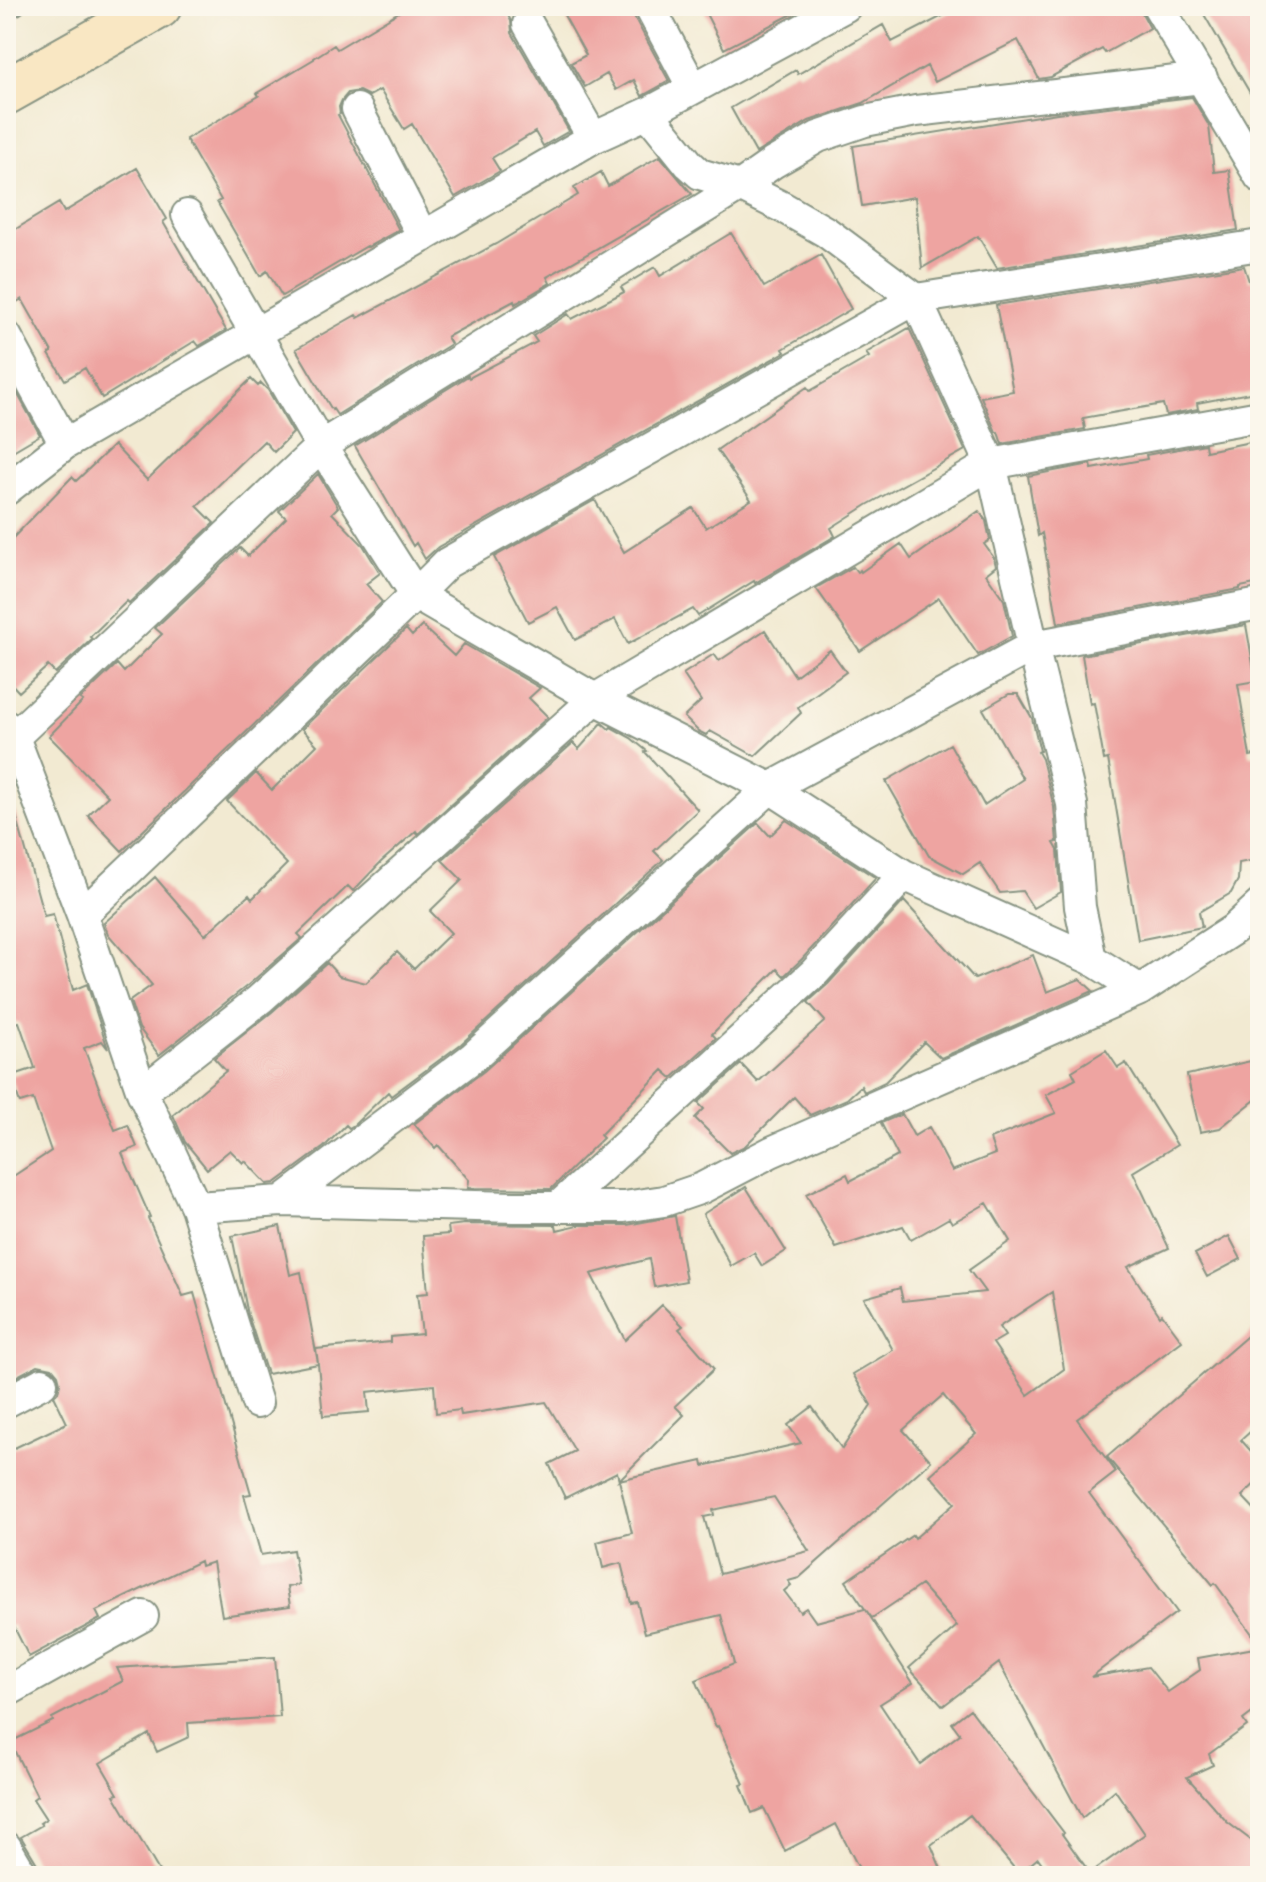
<svg xmlns="http://www.w3.org/2000/svg" width="1266" height="1882" font-family="'Architects Daughter',sans-serif">
  <style>
    .building { fill: #eea4a1; fill-rule: evenodd }
    .lines { fill: none; stroke-linecap: round; stroke-linejoin: round }
    .lane-casing { stroke: #889483; stroke-width: 20 }
    .street-casing { stroke: #889483; stroke-width: 34 }
    .secondary-casing { stroke: #889483; stroke-width: 48 }
    .lane { stroke: #fff; stroke-width: 16 }
    .street { stroke: #fff; stroke-width: 30 }
    .secondary { stroke: #f9e7c3; stroke-width: 44 }
  </style>
  <rect width="100%" height="100%" fill="#fbf7ec"/>
  <filter id="ink" filterUnits="userSpaceOnUse"><feTurbulence type="fractalNoise" baseFrequency=".0125" numOctaves="2"/><feDisplacementMap in="SourceGraphic" scale="16" xChannelSelector="R" yChannelSelector="G"/><feConvolveMatrix kernelMatrix="1 2 1 2 8 2 1 2 1" color-interpolation-filters="sRGB"/></filter>
  <filter id="wash" filterUnits="userSpaceOnUse"><feTurbulence type="fractalNoise" baseFrequency=".006" numOctaves="4" result="noise"/><feDisplacementMap in="SourceGraphic" scale="32" xChannelSelector="R" yChannelSelector="G"/><feGaussianBlur stdDeviation="1.8" result="paint"/><feColorMatrix in="noise" values="0 0 0 0 0 0 0 0 0 0 0 0 0 0 0 0 0 1.4 0 .05"/><feComposite in="paint" operator="in"/></filter>
  <g filter="url(#wash)">
    <rect width="100%" height="100%" fill="#f2ead2"/>
    <g id="blocks">
      <!-- building -->
      <path class="building" d="M409 6H503L511 21 512 33 569 131 543 146 535 132 492 158 500 171 455 197 412 124 404 129 380 90 369 96 359 91 348 93 342 100 339 107 340 114 338 115 399 230 368 247 367 246 282 296 267 271 260 276 217 202 221 200 186 139 259 96 257 93 314 59V58L334 45 337 49Z
        M559 6H631L633 15 669 81 642 96 634 80 616 90 607 74 585 87 571 63 586 55Z
        M702 6H808L724 49Z
        M962 6H1140L1143 15 1150 28 1105 53 1102 49 1051 77 1039 79 1018 40 935 82 927 66 863 103 809 121 756 153 731 108 796 70 798 74 883 25 892 42Z
        M1199 6H1260V110Z
        M1192 97 1209 126 1214 172 1229 170 1238 230 997 268 978 236 922 268 915 197 862 206 853 146 1057 113Z
        M660 156 692 194 547 277 550 283 515 304 514 301 447 337 451 344 337 415 333 409 332 410 296 349 356 315 358 318 496 244 578 195 574 188 601 172 608 186Z
        M137 168 167 219 163 222 226 330 199 346 195 341 102 398 85 368 65 380 49 354 52 352 22 299 15 303 6 288V235L59 203 64 212Z
        M731 233 764 287 821 255 851 309 783 349 785 352 438 547 425 559 416 543 413 546 355 446 468 376 469 378 537 342 533 336 568 314 572 319 624 292 621 287 655 267 660 276Z
        M1244 266 1249 281 1260 279V391L1197 403 1198 409 1166 415 1163 404 1083 418 1085 429 1002 444 998 432H996L981 397 1013 391 996 305Z
        M909 328 965 450 867 505 831 528 835 536 755 583 754 581 698 616 693 609 628 644 615 619 575 640 557 607 528 622 494 557 595 500 624 552 693 508 706 528 751 500 717 450 807 387 810 391 869 357 866 353Z
        M251 379 258 386 261 383 268 390 293 433 274 452 264 441 197 506 214 523 129 603 127 601 90 637 92 639 55 673 48 666 19 692 6 678V545L72 477 76 481 114 445 147 480Z
        M16 391 40 435 6 455V397Z
        M1260 440V583L1240 587V589L1058 623 1042 533 1038 536 1028 476 1091 464 1092 469 1147 459 1146 455 1205 444 1206 451Z
        M318 474 338 507 332 513 363 545 380 573 366 584 382 602 122 851 88 815 108 796 49 736 83 701 80 699 117 664 124 672 162 634 155 628 240 548 248 556 286 518 279 511Z
        M979 511 986 521 990 540 984 544 994 558 996 566 986 574 1004 600 1012 636 978 655 939 598 860 651 816 588 853 567 857 572 860 570 861 572 901 544 911 559Z
        M1246 625 1256 681 1238 684 1250 756 1255 755 1260 789V859L1239 863 1238 880 1231 893 1199 912 1202 927 1138 940 1108 759 1104 760 1094 703 1090 704 1082 655Z
        M422 626 454 656 464 644 540 688 529 698 548 717 418 834 416 831 381 862 353 891 348 886 298 934 302 938 248 985 159 1055 139 1028 130 1001 152 985 108 934 104 923 155 877 205 935 249 895 252 899 287 864 227 801 256 773 272 790 317 745 302 729 406 629 412 636Z
        M765 630 795 676 830 650 846 672 798 707 801 713 755 756 710 731 706 735 698 731 684 717 701 701 683 674 714 654 719 661Z
        M1009 694H1018L1032 718 1040 751 1038 752 1042 759 1054 807 1057 842 1054 843 1058 850 1061 892 1033 908 1022 891 1000 893 980 863 963 874 929 856 886 781 950 744 984 805 1023 779 983 709Z
        M602 723 609 729 611 727 631 738 647 751 645 752 698 810 654 851 663 860 461 1044 391 1096 388 1092 354 1125 349 1128 346 1125 324 1147 275 1183 267 1184 245 1161 243 1163 230 1150 207 1169 185 1142 173 1115 226 1071 214 1058 272 1012 327 963 339 976 366 983 397 952 414 969 451 933 430 911 462 880 442 860 573 743 579 749Z
        M14 808 44 916 53 914 73 990 87 984 108 1049 102 1041 84 1048 115 1130 128 1125 137 1147 122 1153 150 1217 148 1218 183 1296 194 1293 251 1494 244 1495 261 1555 293 1550 299 1585 287 1587 290 1606 222 1616 213 1562 201 1566 200 1561 96 1611 100 1619 29 1657 13 1625 6 1628V1452L67 1423 54 1396 58 1392 60 1383 58 1375 52 1368 38 1365 6 1382V1181L51 1151 33 1099 20 1103 11 1076 35 1068 19 1022 15 1023 6 996V809Z
        M786 820 876 878 802 959 784 976 777 969 712 1034 716 1038 672 1078 663 1070 600 1135 603 1138 551 1189 468 1188 469 1180 438 1145 435 1148 414 1124 484 1071 758 823 770 836Z
        M904 901 975 979 1033 955 1047 992 1080 979 1093 991 941 1058 924 1042 885 1082 864 1092 861 1086 847 1099 810 1115 794 1097 745 1146 730 1153 695 1118 704 1109 698 1103 741 1064 758 1082 825 1021 808 1002 828 984Z
        M1106 1050 1118 1068 1126 1063 1177 1145 1133 1172 1169 1248 1128 1267 1160 1316 1162 1314 1182 1341 1077 1419 1116 1472 1089 1493 1177 1612 1091 1677 1148 1667 1168 1692 1200 1670 1198 1658 1260 1647V1707L1243 1720 1247 1726 1209 1754 1213 1765 1187 1777 1227 1822 1260 1847V1876H1051L1038 1858 1019 1874 970 1815 931 1845 944 1876H863L836 1824 785 1851 764 1808 752 1813 741 1785 744 1784 718 1726 716 1727 696 1680 734 1664 721 1615 645 1633 637 1602 631 1603 621 1563 603 1568 597 1542 632 1533 617 1472 565 1498 549 1464 575 1451 546 1402 461 1415 460 1410 436 1413 434 1385 367 1392 369 1412 323 1416 318 1364 267 1374 248 1315 232 1236 280 1226 290 1275 301 1272 318 1363 316 1349 390 1342V1337L422 1334 417 1294 428 1293 423 1236 449 1234 448 1226 464 1224 556 1225 557 1230 578 1225H627L675 1216 686 1281 654 1287 649 1259 591 1274 625 1340 662 1305 683 1326 679 1329 714 1369 675 1406 684 1415 619 1480 702 1461 703 1466 801 1443 788 1425 812 1407 842 1449 871 1405 853 1374 893 1350 864 1298 900 1288 903 1301 985 1292 969 1270 1010 1241 987 1203 952 1223 949 1218 911 1240 903 1226 836 1248 806 1194 847 1174 850 1181 898 1156 881 1123 902 1114 914 1136 929 1127 952 1171 995 1154 990 1139 1056 1113 1046 1095 1076 1079 1072 1071ZM1052 1292 1064 1369 1028 1395 993 1343 1005 1336 999 1327ZM943 1395 976 1434 930 1475 955 1503 915 1538 913 1535 846 1581 865 1609 816 1622 806 1608 800 1612 784 1591 791 1585 788 1581 799 1578 931 1461 903 1430ZM774 1497 809 1551 720 1574 704 1517 714 1515 713 1510ZM921 1585 957 1626 909 1668 943 1706 999 1663 1082 1818 1115 1790 1145 1834 1090 1873 1062 1834 1064 1833 970 1709 952 1723 960 1734 920 1764 880 1704 913 1683 866 1610 872 1618Z
        M1260 1059V1096L1220 1128 1200 1132 1187 1075Z
        M746 1187 786 1251 762 1266 754 1253 731 1266 703 1214Z
        M1229 1236 1241 1259 1207 1277 1195 1254Z
        M1260 1325V1423L1241 1440 1260 1461V1479L1242 1496 1260 1515V1645L1215 1583 1213 1585 1107 1457Z
        M275 1657 280 1717 188 1723 189 1737 157 1752 149 1734 100 1763 118 1794 114 1795 162 1876H41L39 1867 21 1837 42 1825 40 1823 46 1819 33 1799 37 1796 10 1742 53 1721 52 1718 123 1681 117 1668Z"/>
    </g>
  </g>
  <g filter="url(#ink)">
    <use href="#blocks" fill-opacity="0" stroke="#889483" stroke-width="2"/>
    <g class="lines">
      <!-- lane casing -->
      <g class="lane-casing">
        <path id="lane" d="M6 11 16 6"/>
      </g>
      <!-- street casing -->
      <g class="street-casing">
        <path id="street" d="M649 6 693 88
          M1158 6 1260 177
          M528 24 593 138
          M357 109 423 237
          M648 113 689 164 700 174 740 186 784 208 826 232 916 299 991 464 1033 646 1072 804 1080 907 1091 959
          M187 215 321 446 416 595 595 699 770 788 904 875 1091 959 1140 990
          M6 336 65 444
          M6 490 65 444 593 138 648 113 846 6
          M6 726 14 737 82 915 142 1092 196 1207 257 1403
          M14 737 321 446 740 186 773 163 818 137 865 121 916 111 1202 78
          M82 915C169 832 256 749 342 665 377 631 413 598 447 563L916 299 1260 245
          M142 1092 260 999 595 699 991 464 1260 416
          M282 1201 472 1058 770 788 1033 646 1260 604
          M196 1207 282 1201 514 1207H624L664 1201 702 1188 771 1152 1140 990 1234 929 1260 905
          M558 1207 815 972 904 875
          M6 1402 42 1383
          M6 1692 143 1616
          M6 1847 23 1876"/>
      </g>
      <!-- secondary casing -->
      <g class="secondary-casing">
        <path id="secondary" d="M6 92 159 6"/>
      </g>
      <!-- lane -->
      <use href="#lane" class="lane"/>
      <!-- street -->
      <use href="#street" class="street"/>
      <!-- secondary -->
      <use href="#secondary" class="secondary"/>
    </g>
  </g>
  <!-- margin -->
  <rect width="1266" height="1882" fill="none" stroke="#fbf7ec" stroke-width="32"/>
</svg>
